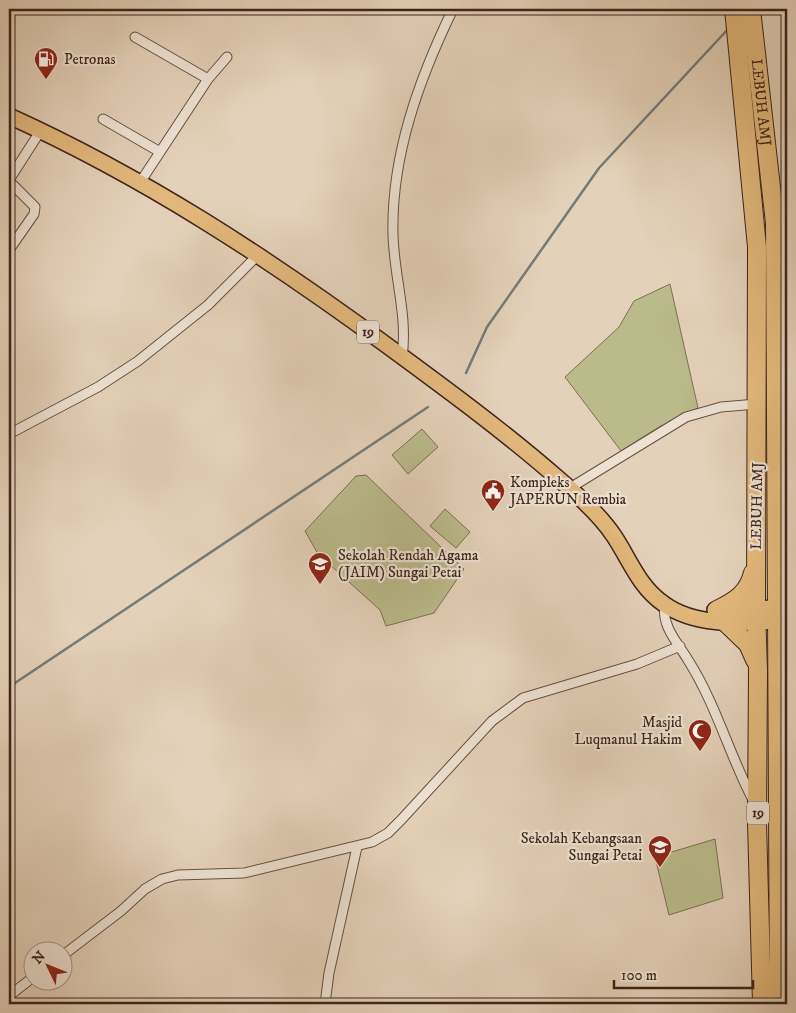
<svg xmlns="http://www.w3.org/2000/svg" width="796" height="1013" font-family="'IM FELL DW Pica',serif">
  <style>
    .green { fill: #baba8b; stroke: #7c6f53 }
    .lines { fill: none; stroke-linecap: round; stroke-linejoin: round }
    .stream { stroke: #747b79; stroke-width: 2.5 }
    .street-casing { stroke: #674f42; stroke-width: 11 }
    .primary-casing { stroke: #3d241b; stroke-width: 18 }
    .highway-casing { stroke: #3d241b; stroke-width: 20 }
    .street { stroke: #ede1d2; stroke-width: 9 }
    .primary { stroke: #e2b87c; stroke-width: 15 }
    .highway { stroke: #e2b87c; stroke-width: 18 }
    .labels { text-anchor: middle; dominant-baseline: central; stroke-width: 4.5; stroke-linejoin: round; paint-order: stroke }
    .shield { fill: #ede1d2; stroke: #725d52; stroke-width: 1 }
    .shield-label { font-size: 14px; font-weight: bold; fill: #3d241b }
    .poi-label { font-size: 15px; fill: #3d241b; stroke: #ede1d2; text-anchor: start }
    .street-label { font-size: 15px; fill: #3d241b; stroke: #ede1d2 }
  </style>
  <rect width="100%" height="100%" fill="#e4d1b9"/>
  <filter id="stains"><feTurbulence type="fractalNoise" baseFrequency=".004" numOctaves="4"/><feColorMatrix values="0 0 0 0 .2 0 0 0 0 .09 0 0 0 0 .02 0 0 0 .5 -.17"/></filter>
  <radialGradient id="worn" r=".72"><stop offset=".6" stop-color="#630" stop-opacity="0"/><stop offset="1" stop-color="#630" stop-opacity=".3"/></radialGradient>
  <!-- green -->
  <path class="green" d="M670 284 698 408 659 427 621 451 565 377 619 327 634 301Z
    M422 429 438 447 408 474 392 455Z
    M366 475 464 569 434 613 386 626 380 610 318 554 305 531 356 476Z
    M445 509 470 532 456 548 430 526Z
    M715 839 723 898 669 915 655 857Z"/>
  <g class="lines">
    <!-- stream -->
    <path class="stream" d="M466 373 487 327 599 168 729 28
      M9 687 428 407"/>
    <!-- street casing -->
    <g class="street-casing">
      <path id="street" d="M135 37 208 79
        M103 119 160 152
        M9 180 41 130
        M9 181 35 207 34 214 9 250
        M141 181 208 79 227 57
        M402 357C408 316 394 276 393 235 391 156 419 79 453 9
        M9 434 98 387 138 361 208 305 258 255
        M570 488 686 417 721 407 757 404
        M665 605C661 626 678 643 688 660 716 704 729 754 753 800
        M62 956 121 911 145 889 162 879 178 875 244 873 372 842 388 833 401 820 492 721 523 698 637 664 680 646
        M9 996 32 978
        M325 1004 329 973 357 847"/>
    </g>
    <!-- primary casing -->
    <g class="primary-casing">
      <path id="primary" d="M9 116C144 177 266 257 385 344 445 388 505 432 561 481 580 497 600 515 614 536 630 560 639 587 664 604 696 627 741 623 779 621
        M715 610 778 608"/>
    </g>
    <!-- highway casing -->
    <g class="highway-casing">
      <g id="highway">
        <path d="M734 9 757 247 756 610 758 670 757 823 762 1004"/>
        <path id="s1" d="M751 9 775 223 779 1004"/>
        <path d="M717 610C736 601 748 593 753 573"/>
        <path d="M724 621 748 644 755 660"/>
      </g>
    </g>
    <!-- street -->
    <use href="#street" class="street"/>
    <!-- primary -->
    <use href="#primary" class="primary"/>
    <!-- highway -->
    <use href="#highway" class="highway"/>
  </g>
  <!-- icons -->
  <defs>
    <g id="fuel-pin" transform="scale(1.25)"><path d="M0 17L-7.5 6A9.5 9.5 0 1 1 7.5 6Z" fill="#8f2418" stroke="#ede1d2"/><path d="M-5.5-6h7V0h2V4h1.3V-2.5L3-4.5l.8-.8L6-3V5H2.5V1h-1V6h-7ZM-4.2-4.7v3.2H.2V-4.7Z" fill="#fff"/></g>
    <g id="civic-pin" transform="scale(1.25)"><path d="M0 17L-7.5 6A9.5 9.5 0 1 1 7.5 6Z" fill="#8f2418" stroke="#ede1d2"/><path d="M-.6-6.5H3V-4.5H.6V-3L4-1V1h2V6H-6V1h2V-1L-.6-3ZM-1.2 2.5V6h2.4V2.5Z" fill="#fff"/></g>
    <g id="school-pin" transform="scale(1.25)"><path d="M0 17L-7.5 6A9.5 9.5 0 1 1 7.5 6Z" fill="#8f2418" stroke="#ede1d2"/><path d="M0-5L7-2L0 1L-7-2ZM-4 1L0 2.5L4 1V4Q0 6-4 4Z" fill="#fff"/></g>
    <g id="mosque-pin" transform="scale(1.25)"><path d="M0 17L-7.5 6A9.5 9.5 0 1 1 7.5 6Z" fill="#8f2418" stroke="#ede1d2"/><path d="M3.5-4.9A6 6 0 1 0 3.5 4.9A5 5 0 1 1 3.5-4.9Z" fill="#fff"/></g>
  </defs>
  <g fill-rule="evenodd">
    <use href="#fuel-pin" x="46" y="59"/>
    <use href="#civic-pin" x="493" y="491"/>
    <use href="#school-pin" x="320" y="564"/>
    <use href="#mosque-pin" x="700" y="731"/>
    <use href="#school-pin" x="660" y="847"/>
  </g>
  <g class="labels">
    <!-- shield labels -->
    <g class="shield">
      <rect x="357" y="320.5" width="22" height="23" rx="4"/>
      <rect x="747" y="801.5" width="22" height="23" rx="4"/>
    </g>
    <g class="shield-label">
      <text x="368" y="332">19</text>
      <text x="758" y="813">19</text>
    </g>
    <!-- poi labels -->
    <g class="poi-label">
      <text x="64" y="59">Petronas</text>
      <text x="510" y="482">Kompleks<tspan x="510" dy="17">JAPERUN Rembia</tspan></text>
      <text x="338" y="555">Sekolah Rendah Agama<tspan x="338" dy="17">(JAIM) Sungai Petai</tspan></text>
      <text x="682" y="722" text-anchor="end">Masjid<tspan x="682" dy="17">Luqmanul Hakim</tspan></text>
      <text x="642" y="838" text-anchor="end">Sekolah Kebangsaan<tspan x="642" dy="17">Sungai Petai</tspan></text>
    </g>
    <!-- street labels -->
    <g class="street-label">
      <text stroke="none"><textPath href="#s1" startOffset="94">LEBUH AMJ</textPath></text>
      <text transform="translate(757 506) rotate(-89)">LEBUH AMJ</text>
    </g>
  </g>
  <!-- margin -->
  <rect width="796" height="1013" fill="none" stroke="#e4d1b9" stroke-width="30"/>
  <rect x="10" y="10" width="776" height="993" fill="none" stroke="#3d241b" stroke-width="2.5"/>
  <rect x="15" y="15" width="766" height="983" fill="none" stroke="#3d241b"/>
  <!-- north arrow -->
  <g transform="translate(48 966) rotate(313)"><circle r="24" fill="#ede1d2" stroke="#a79589"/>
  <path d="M0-4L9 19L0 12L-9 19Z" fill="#8f2418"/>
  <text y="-8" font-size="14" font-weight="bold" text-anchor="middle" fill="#3d241b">N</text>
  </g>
  <!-- scale -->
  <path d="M614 980v8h139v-8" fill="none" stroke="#3d241b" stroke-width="2.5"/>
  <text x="621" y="980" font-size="15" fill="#3d241b" stroke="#ede1d2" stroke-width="4" paint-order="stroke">100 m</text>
  <rect width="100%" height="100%" filter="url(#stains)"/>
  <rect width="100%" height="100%" fill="url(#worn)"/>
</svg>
